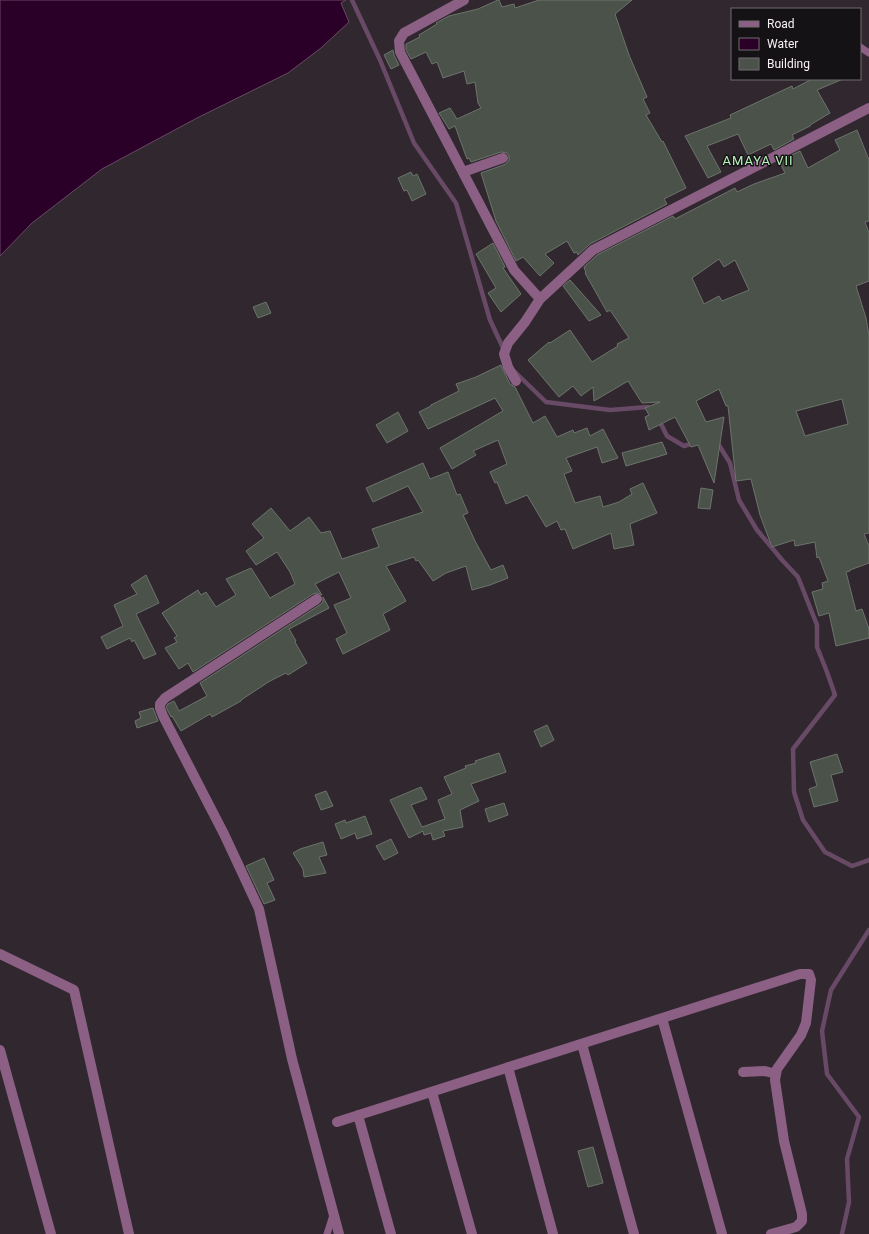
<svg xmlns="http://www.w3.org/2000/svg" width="869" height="1234" font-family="Roboto,sans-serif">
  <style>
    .water { fill: #2b0028; stroke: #684966 }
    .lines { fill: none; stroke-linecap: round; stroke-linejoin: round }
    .stream { stroke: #684966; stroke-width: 4.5 }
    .building { fill: #4a524a; stroke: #6c746c; fill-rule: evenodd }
    .service { stroke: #8c5f85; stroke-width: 7 }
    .minor { stroke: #8c5f85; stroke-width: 10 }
    .labels { text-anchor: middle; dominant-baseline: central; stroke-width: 3; stroke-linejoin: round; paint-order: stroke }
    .quarter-label { font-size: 13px; letter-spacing: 1px; fill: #b6f3b9; stroke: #151215 }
  </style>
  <rect width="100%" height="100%" fill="#30282e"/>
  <!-- water -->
  <path class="water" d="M0 0H346L341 3 349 22 321 48 288 73 197 118 102 169 32 223 0 256Z"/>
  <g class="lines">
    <!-- stream -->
    <path class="stream" d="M352 0 380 60 414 143 456 203 490 320 504 350
      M515 372 546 402 610 410 648 407 651 410
      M659 420 667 436 684 446 694 443
      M717 442 730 463 739 500 757 530 783 561 798 577 817 625V647L827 672 835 695 793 749 794 792 803 820 825 852 852 866 869 860
      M842 1234 849 1202 847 1159 859 1117 827 1074 822 1031 831 990 869 930"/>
  </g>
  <!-- building -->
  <path class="building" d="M498 0H499L502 7 514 4 515 8 539 0H632L615 14 629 55 647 97 643 99 650 113 646 115 662 142 663 141 686 188 664 199 667 204 590 244 578 255 577 252 574 253 567 241 545 254 554 263 540 276 523 257 516 261 496 221 481 173 506 164 509 160V156L507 153 501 152 471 162 469 158 467 159 455 126 449 129 439 113 450 108 457 119 481 108 478 103 475 82 467 84 464 71 443 78 437 62 432 64 426 52 411 59 406 50V44L420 37 419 35 437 24 436 23 449 16 478 9Z
    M393 50 394 55 399 65 391 69 384 55Z
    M812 79H843L817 90 830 113 810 125V126L792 135 794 139 774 150 771 144 748 155 738 134 707 146 721 172 708 178 685 136 731 118 730 115 792 86 793 89Z
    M857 130 869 160V221L865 222 869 233V281L856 286 866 318 869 335V533L864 534 869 546V563L850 570V571L846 572 856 611 862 609 869 629V638L836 646 829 613 819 616 812 592 823 589 822 583 828 581 819 557 817 558 815 542 795 546 794 540 772 547 760 515 751 479 736 481 728 406H726L719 389 696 401 706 422 724 417 714 483 698 445 691 447 675 417 649 430 645 417 649 415 645 408 660 402 642 403 628 381 594 401 593 387 581 396 573 386 559 397 528 360 549 342 550 343 570 330 592 362 618 346 617 344 629 338 610 310 607 312 585 273H586L584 267 597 255 673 216 675 219 735 188 737 192 754 184 785 173 779 161 800 151 808 168 840 150 835 140ZM719 259 724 267 735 260 749 290 722 301 719 296 704 304 692 278ZM842 399 848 424 805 436 796 411Z
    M411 172 413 176 417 174 426 194 412 201 407 190 404 191 398 178Z
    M493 243 505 267 503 268 521 294 501 312 488 293 496 288 476 254Z
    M570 280 601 315 589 321 563 286Z
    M266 302 271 313 258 318 253 307Z
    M501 365 510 384 515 387 533 423 545 416 557 437 573 430 574 433 587 428 590 436 603 429 618 458 602 463 597 447 566 458 572 471 564 474 575 503 600 496 603 507 619 502 632 494 630 489 643 483 657 513 630 524 634 545 614 549 611 533 573 549 565 529 561 530 557 521 546 527 527 495 506 504 497 482 495 483 490 472 507 464 498 440 473 451 476 455 452 469 440 448 503 411 495 398 428 429 419 412 431 406V405L459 391 456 384 476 377Z
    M398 412 408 431 387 443 376 425Z
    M662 442 667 454 626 466 622 453Z
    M423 463 430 479 448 472 457 495 460 494 468 513 463 515 475 541 491 570 503 565 508 578 490 585 472 590 466 566 446 573 433 581 418 560 416 561 414 557 386 566 406 601 383 614 390 630 343 654 336 639 347 633 334 605 351 598 339 572 315 584 322 595 317 593 313 594 193 672 188 663 179 669 165 648 177 642 174 638 177 636 162 613 198 590 201 595 206 592 216 607 236 595 226 579 251 568 270 598 295 584 290 572 277 552 256 565 246 551 264 538 252 524 271 508 290 531 309 517 321 533 330 531 342 559 379 547 372 529 423 512 408 486 373 502 366 488Z
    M701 488 713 490 710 509 698 508Z
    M146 575 159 603 136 614 156 654 144 659 134 640 132 642 130 638 107 649 101 637 123 626 114 605 137 594 131 585Z
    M323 597 329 608 289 629 296 641 295 642 307 663 288 675 286 673 270 681 241 700V701L212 717 210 714 181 731 172 716 171 717 166 707 168 704 174 701 179 711 207 696 200 683 321 604 323 602Z
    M153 708 158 721 137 728 135 721 141 718 139 712Z
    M547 725 554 740 541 747 534 731Z
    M499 753 506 772 471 784 479 801 460 810 463 827 443 831 445 836 433 840 431 833 424 835 423 831 409 838 390 800 421 787 427 799 411 805 422 827 445 819 438 800 452 794 444 777 466 768 465 766 476 763 475 761Z
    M837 754 843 772 831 775 838 801 814 807 809 789 817 786 810 762Z
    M326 791 333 806 321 810 315 795Z
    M504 803 508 815 489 822 485 809Z
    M365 816 372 834 357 839 355 833 341 839 335 824 345 820 346 823Z
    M391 839 398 853 384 860 376 846Z
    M323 842 327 855 319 857 326 873 304 877 303 869 293 853 300 849Z
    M264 858 274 880 267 883 275 900 264 904 246 866Z
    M593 1147 603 1183 588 1187 578 1151Z"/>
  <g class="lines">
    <!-- service -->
    <path class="service" d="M860 47 869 53
      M327 1234 333 1215"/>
    <!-- minor -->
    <path class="minor" d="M464 0 404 33 399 41 400 52 514 270 540 299 593 250 869 108
      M463 172 503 158
      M516 381 508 367 504 354 508 343 525 322 540 299
      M317 599 165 698 160 704V708L163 716 224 834 259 909 292 1059 339 1234
      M0 954 74 990 129 1234
      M662 1018 722 1234
      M582 1044 634 1234
      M0 1050 51 1234
      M508 1067 553 1234
      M743 1072 765 1071 776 1074
      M432 1092 472 1234
      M358 1115 391 1234
      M337 1122 800 974H809L811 980 806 1023 801 1035 777 1069 775 1080 784 1141 802 1214V1221L796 1227 771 1234"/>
  </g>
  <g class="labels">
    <!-- quarter labels -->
    <g class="quarter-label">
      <text x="758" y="160">AMAYA VII</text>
    </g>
  </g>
  <!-- legend -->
  <rect x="731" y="8" width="130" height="72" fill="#151215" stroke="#706c6f"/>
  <rect x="739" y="21" width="20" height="6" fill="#8c5f85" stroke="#706c6f"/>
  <text x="767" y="28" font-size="12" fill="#f8f2f7">Road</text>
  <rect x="739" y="38" width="20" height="12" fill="#2b0028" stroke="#706c6f"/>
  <text x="767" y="48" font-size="12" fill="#f8f2f7">Water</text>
  <rect x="739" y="58" width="20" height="12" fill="#4a524a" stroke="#706c6f"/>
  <text x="767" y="68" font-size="12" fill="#f8f2f7">Building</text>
</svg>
